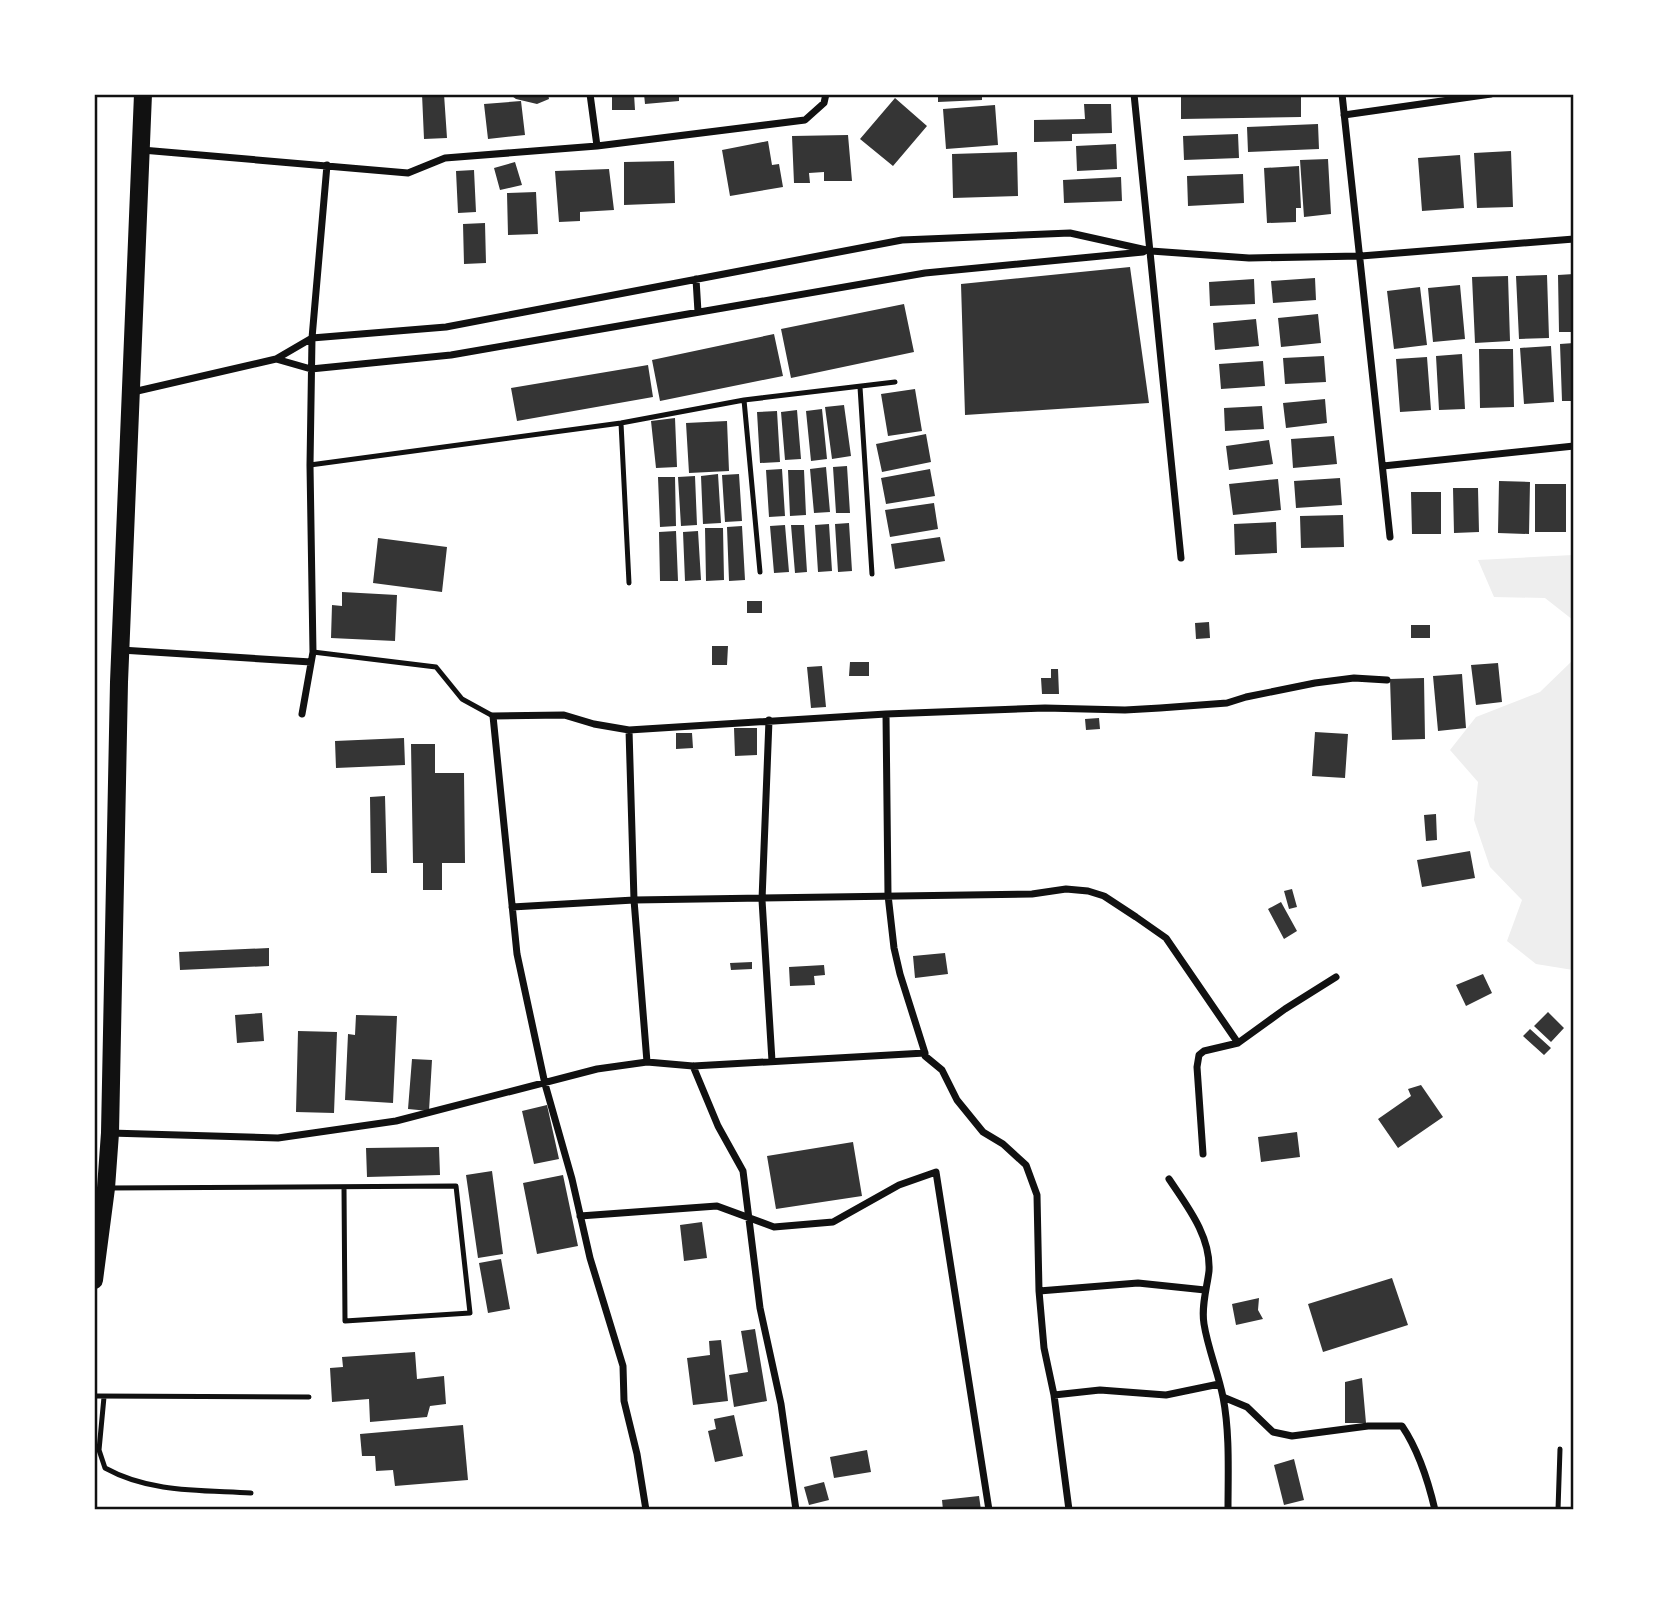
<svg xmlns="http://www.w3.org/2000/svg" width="1668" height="1604" font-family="Bitter,serif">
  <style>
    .green { fill: #eee }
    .building { fill: #353535 }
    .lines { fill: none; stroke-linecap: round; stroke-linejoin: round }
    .service { stroke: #111; stroke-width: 5 }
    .minor { stroke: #111; stroke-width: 7 }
    .trunk { stroke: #111; stroke-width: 18 }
    .neatline { fill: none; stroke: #111; stroke-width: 2.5 }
  </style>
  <rect width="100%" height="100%" fill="#fff"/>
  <!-- green -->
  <path class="green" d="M1573 555V620L1545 598 1494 597 1478 560Z
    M1573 660V970L1536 964 1507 941 1522 900 1490 867 1474 820 1478 782 1450 750 1476 717 1540 692Z"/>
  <!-- building -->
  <path class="building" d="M422 94H444L447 138 424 139Z
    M509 94H548L549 99 537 104 516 99Z
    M612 94H634L635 110H612Z
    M644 94H679V101L645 104Z
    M938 94H982V100L938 102Z
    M1181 94H1301V117L1181 119Z
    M895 98 927 126 893 166 860 139Z
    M521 101 525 135 488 139 484 104Z
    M1084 104H1111L1112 133 1072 134V141L1034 142V120L1085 119Z
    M995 105 998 145 946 149 943 109Z
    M1318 124 1319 149 1248 152 1247 127Z
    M1238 134 1239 158 1184 160 1183 136Z
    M848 135 852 181H824V172L809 173 810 183H794L792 136Z
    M768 141 772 165 779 164 783 187 730 196 722 150Z
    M1116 144 1117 169 1077 171 1076 146Z
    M1511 151 1513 207 1477 208 1474 153Z
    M1017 152 1018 196 953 198 952 154Z
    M1460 155 1464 208 1422 211 1418 158Z
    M1328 159 1331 214 1304 217 1300 160Z
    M674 161 675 203 624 205V162Z
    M515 162 522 185 500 190 494 168Z
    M1299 166 1301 208H1296V222L1267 223 1264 168Z
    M609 169 614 210 580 212V221L559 222 555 171Z
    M474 170 476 212 458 213 456 171Z
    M1243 174 1244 203 1188 206 1187 176Z
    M1121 177 1122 201 1064 203 1063 180Z
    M536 192 538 234 508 235 507 193Z
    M485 223 486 263 464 264 463 224Z
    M1130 267 1149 403 965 415 961 284Z
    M1574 274V332H1559L1558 275Z
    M1547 275 1549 338 1519 339 1516 276Z
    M1508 276 1510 341 1475 343 1472 277Z
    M1315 278 1316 300 1273 303 1271 281Z
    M1254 279 1255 304 1210 306 1209 282Z
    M1460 285 1465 339 1433 342 1428 288Z
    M1420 287 1427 345 1394 349 1387 291Z
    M904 304 914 352 791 378 781 329Z
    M1318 314 1321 343 1281 347 1278 318Z
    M1256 319 1259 346 1215 350 1213 323Z
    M774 334 783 376 660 401 652 360Z
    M1574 343V401H1562L1560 344Z
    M1551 346 1554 402 1524 404 1520 348Z
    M1479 349H1513L1514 407 1480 408Z
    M1462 354 1465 409 1439 410 1436 356Z
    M1324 356 1326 382 1285 384 1283 358Z
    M1427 357 1431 410 1400 412 1396 359Z
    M1263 361 1265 386 1221 389 1219 364Z
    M648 365 653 397 517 421 511 388Z
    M915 389 922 431 888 436 881 394Z
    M1325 399 1327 423 1286 428 1283 403Z
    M844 405 851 456 832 459 825 407Z
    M1262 406 1264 429 1225 431 1224 408Z
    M822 409 827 459 811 461 806 411Z
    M797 410 801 459 785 460 781 412Z
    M777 411 780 462 760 463 757 412Z
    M675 418 677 467 656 468 651 421Z
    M727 421 729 471 689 473 686 423Z
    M926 434 931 462 882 472 876 444Z
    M1334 436 1337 464 1293 468 1291 439Z
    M1269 440 1273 464 1229 470 1226 446Z
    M847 466 850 513H836L833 467Z
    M826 467 830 512 814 513 810 469Z
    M782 469 785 516 769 517 766 470Z
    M930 469 935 496 886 504 881 478Z
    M788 470H804L806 515 790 516Z
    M718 474 721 523 703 524 701 476Z
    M739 474 742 521 725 522 722 475Z
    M695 476 697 525 681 526 678 477Z
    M658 477H675L676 526 660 527Z
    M1340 478 1342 505 1296 508 1294 481Z
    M1278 479 1281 510 1233 515 1229 484Z
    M1499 481 1530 482 1529 534 1498 533Z
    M1535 484H1566V532H1535Z
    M1453 488H1478L1479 532 1454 533Z
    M1411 492H1441V534H1412Z
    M934 503 938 529 890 537 885 510Z
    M1343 515 1344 547 1301 548 1300 516Z
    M1276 522 1277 553 1235 555 1234 524Z
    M849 523 852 571 838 572 835 524Z
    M829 524 832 571 818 572 815 525Z
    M785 525 789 572 774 573 770 526Z
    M791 525H804L807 572 795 573Z
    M742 526 745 580 729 581 727 527Z
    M705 528H723L724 580 706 581Z
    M676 531 678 581H660L659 532Z
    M698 531 701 580 685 581 683 532Z
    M940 537 945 561 895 569 891 544Z
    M378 538 447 547 442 592 373 583Z
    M342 592 397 595 395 641 331 638 332 605 342 606Z
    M747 601H762V613H747Z
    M1209 622 1210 638 1196 639 1195 623Z
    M1411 625H1430V638H1411Z
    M712 646H728L727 665H712Z
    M850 662H869V676H849Z
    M1498 663 1502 702 1476 705 1471 665Z
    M822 666 826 707 811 708 807 667Z
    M1051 669H1058L1059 694H1042L1041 678H1051Z
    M1462 674 1466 728 1438 731 1433 676Z
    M1424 678 1425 739 1392 740 1390 679Z
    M1099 718 1100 729 1086 730 1085 719Z
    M734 728H757V755L735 756Z
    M1315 732 1348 734 1345 778 1312 776Z
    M676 733H692L693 748 676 749Z
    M404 738 405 765 336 768 335 741Z
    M411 744H435V773H464L465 863H442V890H423V863H413Z
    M385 796 387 873H371L370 797Z
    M1436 814 1437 840 1426 841 1424 815Z
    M1470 851 1475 878 1422 887 1417 860Z
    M1292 889 1297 907 1289 909 1284 891Z
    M1281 902 1297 931 1284 939 1268 909Z
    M269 948V966L180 970 179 952Z
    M945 953 948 974 915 978 913 956Z
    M752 962V969L731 970 730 963Z
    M824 965 825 975 814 976 815 985 790 986 789 967Z
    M1483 974 1492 993 1466 1006 1456 985Z
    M1548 1012 1564 1028 1551 1042 1534 1026Z
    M262 1013 264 1041 237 1043 235 1015Z
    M356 1015 397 1016 393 1103 345 1100 348 1034 355 1035Z
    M1530 1029 1551 1048 1544 1055 1523 1036Z
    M298 1031 337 1032 334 1113 296 1112Z
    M412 1059 432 1060 429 1111 408 1109Z
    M1421 1085 1443 1117 1398 1148 1378 1119 1411 1096 1408 1089Z
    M547 1105 559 1159 534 1164 522 1111Z
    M1297 1132 1300 1157 1261 1162 1258 1137Z
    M853 1142 862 1196 776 1209 767 1156Z
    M439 1147 440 1175 367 1177 366 1148Z
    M492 1171 503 1254 478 1258 466 1175Z
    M563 1175 578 1246 537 1254 523 1183Z
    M702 1222 707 1258 684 1261 680 1225Z
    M501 1259 510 1309 488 1313 479 1263Z
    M1392 1278 1408 1325 1323 1352 1308 1304Z
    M1259 1298 1258 1310 1263 1319 1236 1325 1232 1304Z
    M755 1329 767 1401 734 1407 729 1375 748 1372 741 1331Z
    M721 1340 728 1401 693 1405 687 1358 710 1355 709 1341Z
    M415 1352 417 1379 444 1376 446 1404 430 1406 427 1417 370 1422 369 1399 332 1402 330 1368 343 1367 342 1357Z
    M1362 1378 1366 1423H1345V1382Z
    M734 1415 743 1456 715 1462 708 1431 716 1429 714 1419Z
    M463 1425 468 1480 395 1486 393 1470 376 1471 375 1456H362L360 1434Z
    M867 1450 871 1472 834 1478 830 1457Z
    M1294 1459 1304 1500 1284 1505 1274 1465Z
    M824 1482 829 1500 809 1505 804 1487Z
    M979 1496 981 1510H943L942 1500Z"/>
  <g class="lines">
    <!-- service -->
    <path class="service" d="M860 387 872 574
      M744 400 760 572
      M621 423 629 583
      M310 465 621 423 744 400 895 382
      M313 652 436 667 462 699 493 716
      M109 1188 456 1186 470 1313 345 1321 344 1187
      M94 1396 309 1397
      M104 1397 99 1450 105 1468C150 1493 201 1490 251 1493
      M1558 1510 1560 1449"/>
    <!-- minor -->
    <path class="minor" d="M590 94 597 146
      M1134 94 1181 558
      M1342 94 1390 537
      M1344 115 1491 94
      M142 150 408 173 445 158 597 146 805 120 824 103 826 94
      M696 279 698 312
      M276 359 311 369 451 355 925 273 1143 252
      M133 392 276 359 312 338 446 327 902 240 1070 233 1151 251 1249 258 1361 256 1574 239
      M1383 466 1574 446
      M121 650 311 662
      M302 714 313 652 310 465 312 338 327 165
      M886 714 888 895 894 948 900 974 925 1053
      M769 720 762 900 772 1061
      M629 730 634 900 647 1062
      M512 907 634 900 1032 894 1066 889 1088 891 1104 896 1136 917 1166 938 1238 1043 1204 1051 1199 1055 1197 1067 1203 1154
      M1238 1043 1285 1009 1336 977
      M693 1066 718 1126 743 1171 760 1308 781 1404 796 1510
      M110 1133 278 1138 396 1121 597 1069 647 1062 693 1066 925 1053V1056L942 1070 957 1100 983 1132 1003 1144 1026 1165 1037 1195 1039 1291 1044 1348 1054 1395 1069 1510
      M1169 1179C1187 1206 1211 1236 1209 1271 1207 1288 1201 1306 1204 1324 1208 1349 1218 1372 1223 1397 1230 1433 1228 1473 1228 1510
      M580 1216 717 1206 774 1227 833 1222 899 1185 936 1172 989 1510
      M1039 1291 1138 1283 1205 1290
      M1054 1395 1100 1390 1166 1395 1219 1384
      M1223 1397 1247 1407 1273 1432 1292 1436 1368 1426H1402C1419 1451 1428 1480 1435 1510
      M646 1510 637 1454 624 1401 623 1366 590 1258 572 1179 545 1084 517 954 493 716 564 715 594 724 629 730 886 714 1045 708 1125 710 1160 708 1227 703 1246 697 1315 683 1354 678 1387 680"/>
    <!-- trunk -->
    <path class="trunk" d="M94 1280 106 1188 110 1133 119 682 143 94"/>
  </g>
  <!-- border -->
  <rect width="1668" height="1604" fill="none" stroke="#ffffff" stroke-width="192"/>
  <rect x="96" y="96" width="1476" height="1412" class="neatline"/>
</svg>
